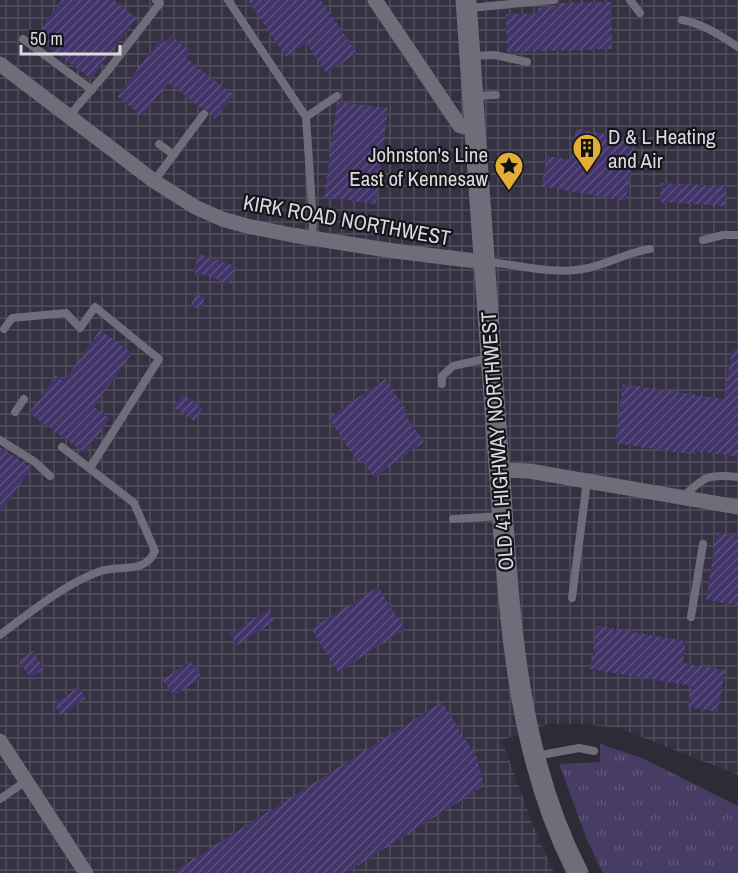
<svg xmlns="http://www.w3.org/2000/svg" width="738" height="873" font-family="'Archivo Narrow',sans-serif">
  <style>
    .industrial { fill: url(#industrial-grid) }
    .grass { fill: url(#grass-tufts) }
    .building { fill: url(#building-hatch) }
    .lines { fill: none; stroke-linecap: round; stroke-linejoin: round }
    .lane { stroke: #6f6d79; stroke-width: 8 }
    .street { stroke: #6f6d79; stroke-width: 15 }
    .secondary { stroke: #6f6d79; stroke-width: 21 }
    .labels { text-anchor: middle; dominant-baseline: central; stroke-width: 4.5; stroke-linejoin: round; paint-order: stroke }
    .poi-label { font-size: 21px; fill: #dad9e0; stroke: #151419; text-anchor: start }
    .street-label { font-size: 21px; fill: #dad9e0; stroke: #151419 }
  </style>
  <defs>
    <pattern id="industrial-grid" width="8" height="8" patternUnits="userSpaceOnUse" patternTransform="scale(1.5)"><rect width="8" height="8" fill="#343142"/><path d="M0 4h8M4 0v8" fill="none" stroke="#514e5d"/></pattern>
    <pattern id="grass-tufts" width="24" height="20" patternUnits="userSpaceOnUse" patternTransform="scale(1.5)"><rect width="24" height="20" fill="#463c64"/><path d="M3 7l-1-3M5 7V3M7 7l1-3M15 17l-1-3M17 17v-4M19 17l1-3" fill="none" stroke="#60587a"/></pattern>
    <pattern id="building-hatch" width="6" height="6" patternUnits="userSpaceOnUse" patternTransform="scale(1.5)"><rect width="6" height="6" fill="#423469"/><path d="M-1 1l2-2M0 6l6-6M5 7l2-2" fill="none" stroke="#5d517e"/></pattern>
  </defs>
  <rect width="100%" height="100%" fill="#2d2b36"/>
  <!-- industrial -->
  <path class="industrial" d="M0 0H738V775L619 728 580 724H548L502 740 533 825 554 873H0Z"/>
  <!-- grass -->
  <path class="grass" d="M600 744 642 758 738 806V873H603L587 840 559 764 600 762Z"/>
  <!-- building -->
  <path class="building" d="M62 0H113L137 18 91 79 35 37Z
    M248 0H321L357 53 326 73 306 43 286 57Z
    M611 2 612 49 507 52 506 14 538 13V8L555 6 559 3Z
    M171 36 190 50 185 57 234 95 215 119 210 115 208 110 202 109 168 83 142 116 117 96 161 38 166 42Z
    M339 102 388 108 376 204 324 197 337 103Z
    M576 129 636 139 626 201 541 186 547 156 571 160Z
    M661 183 726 186 725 206 660 202Z
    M199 254 236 266 231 284 193 272Z
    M195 294 205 297 201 310 191 306Z
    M100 330 132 353 94 407 110 418 85 453 29 413 56 375 64 381Z
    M732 349H738V457L697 451 696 455 615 443 623 384 724 399Z
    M385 379 407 411 404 413 424 442 374 477 362 460 358 462 328 418Z
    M183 394 203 408 194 421 173 407Z
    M0 447 32 468 0 512Z
    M717 532 738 536V605L706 600Z
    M378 587 405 629 338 672 311 629Z
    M268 610 275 621 237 645 230 634Z
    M597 626 686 641 683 663 725 670 718 712 688 707 692 686 590 669Z
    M33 651 44 669 30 678 18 660Z
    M190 661 202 677 174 696 163 680Z
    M79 687 86 698 61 715 54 704Z
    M442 702 477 758 484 786 346 873H171Z"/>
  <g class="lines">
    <!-- lane -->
    <path class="lane" d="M228 0 306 117
      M630 0 640 13
      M469 8 554 0
      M682 20C703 24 720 35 738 47
      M23 39 92 90
      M472 56 495 55 527 62
      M474 96 496 95
      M69 116 106 73 160 3 156 0
      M159 144 174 155
      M154 181 204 114
      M312 238 313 221 306 117 337 96
      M703 240 723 235H738
      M486 262C518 264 551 275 583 269 607 265 627 252 650 249
      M4 329 12 318 66 313 80 328 95 307 159 359 90 468
      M442 384V376L453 366 489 358
      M15 412 24 399
      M0 440 35 462 50 476
      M683 497C704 476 709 474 738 477
      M453 519 502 516
      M572 598 587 481
      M691 617 703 544
      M0 635C28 614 65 584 98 572 118 564 145 575 155 551L134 503 62 447
      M536 756 579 748 594 751
      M0 799 26 781"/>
    <!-- street -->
    <path class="street" d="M375 0 460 126 475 129
      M0 64 154 181 195 207 222 219 247 226 292 235 387 250 484 262
      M499 470 529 471 738 507
      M0 741 86 873"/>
    <!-- secondary -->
    <path class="secondary" d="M466 0C477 151 486 302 498 453 509 595 511 743 578 873"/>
  </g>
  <!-- icons -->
  <defs>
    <g id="building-pin" transform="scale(1.5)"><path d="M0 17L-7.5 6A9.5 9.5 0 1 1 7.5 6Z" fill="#e3ae34" stroke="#151419"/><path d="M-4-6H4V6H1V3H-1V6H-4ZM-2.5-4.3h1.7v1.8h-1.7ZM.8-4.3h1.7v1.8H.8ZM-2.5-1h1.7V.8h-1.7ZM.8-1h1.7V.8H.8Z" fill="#111"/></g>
    <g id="sight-pin" transform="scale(1.5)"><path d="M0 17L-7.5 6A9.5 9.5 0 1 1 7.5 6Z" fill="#e3ae34" stroke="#151419"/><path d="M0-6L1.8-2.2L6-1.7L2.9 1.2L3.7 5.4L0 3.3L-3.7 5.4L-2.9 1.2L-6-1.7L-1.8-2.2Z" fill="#111"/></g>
  </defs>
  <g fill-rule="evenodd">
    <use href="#building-pin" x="587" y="148"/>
    <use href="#sight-pin" x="509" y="166"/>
  </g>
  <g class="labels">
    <!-- poi labels -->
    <g class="poi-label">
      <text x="608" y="136">D &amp; L Heating<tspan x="608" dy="24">and Air</tspan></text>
      <text x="488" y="154" text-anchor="end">Johnston's Line<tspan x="488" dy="24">East of Kennesaw</tspan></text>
    </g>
    <!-- street labels -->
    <g class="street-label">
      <text transform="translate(347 220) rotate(10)">KIRK ROAD NORTHWEST</text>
      <text transform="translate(497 441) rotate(-94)">OLD 41 HIGHWAY NORTHWEST</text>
    </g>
  </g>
  <!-- scale -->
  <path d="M21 45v9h99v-9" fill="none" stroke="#dad9e0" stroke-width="3"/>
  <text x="30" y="45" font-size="18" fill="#dad9e0" stroke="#151419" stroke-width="4.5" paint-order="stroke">50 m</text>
</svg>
